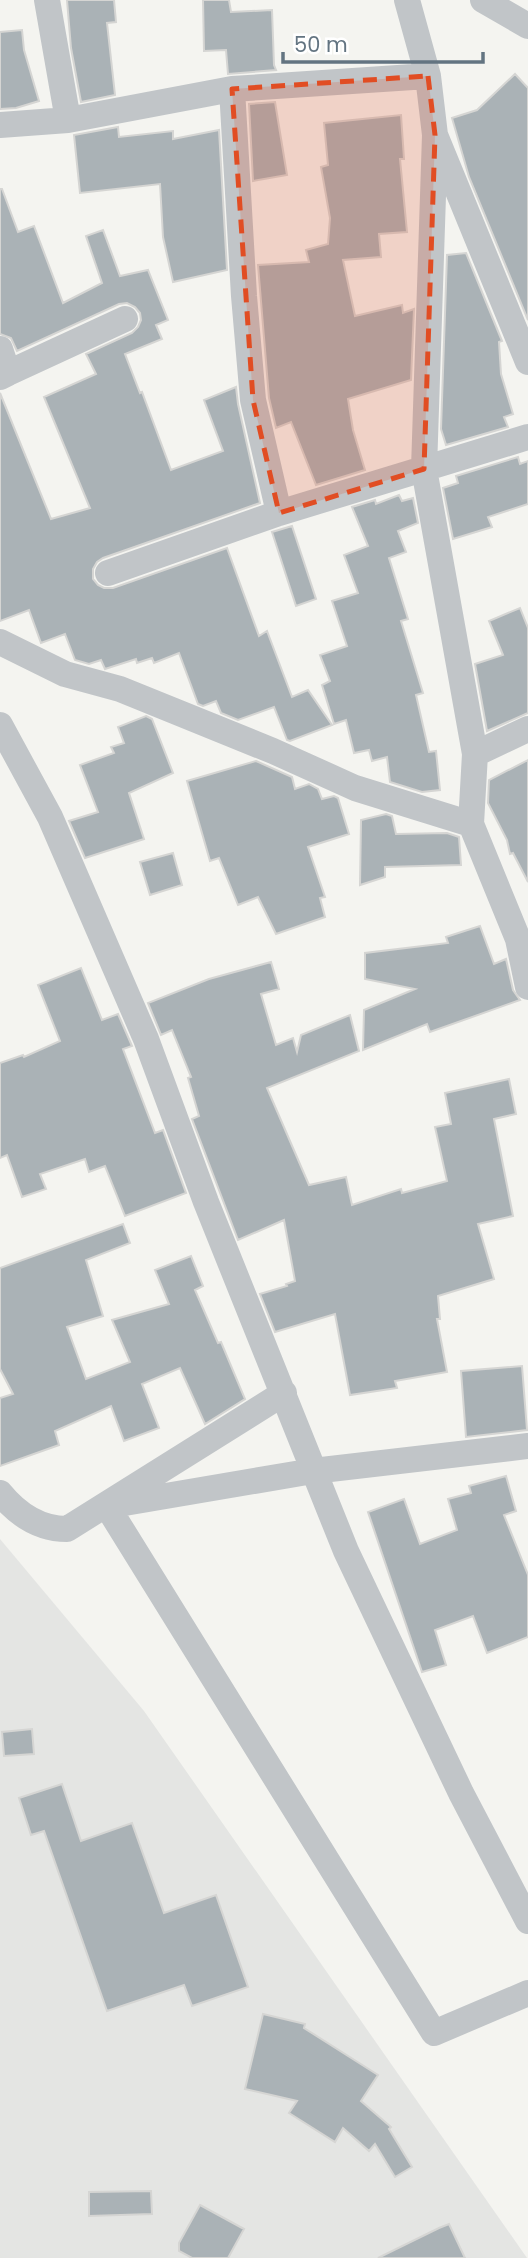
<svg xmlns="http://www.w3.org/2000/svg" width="528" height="2258" font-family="Poppins,sans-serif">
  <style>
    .built { fill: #e4e5e3 }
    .building { fill: #aab2b6; stroke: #d5d5d3; stroke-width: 2 }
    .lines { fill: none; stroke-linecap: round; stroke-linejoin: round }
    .street { stroke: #c1c5c8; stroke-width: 26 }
    .marked { fill: #e14d23; fill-opacity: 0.2; stroke: #e14d23; stroke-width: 5; stroke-dasharray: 14 9; stroke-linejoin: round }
  </style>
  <rect width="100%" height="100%" fill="#f4f4f0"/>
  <!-- built -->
  <path class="built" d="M0 1539 144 1711 527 2258H0Z"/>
  <!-- building -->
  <path class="building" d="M67 0H114L116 22 107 23 115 95 81 102 71 48Z
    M203 0H229L231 12 272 10 274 65 276 70 228 74 226 50 204 51Z
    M22 30 24 50 39 101 16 108 0 109V32Z
    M515 74 528 88V320L469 177 452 118 477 110Z
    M275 102 287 175 253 181 249 104Z
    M401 115 404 159H400L407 232 379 234 381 257 343 260 355 316 402 305 403 313 414 309 411 380 348 399 353 430 365 470 316 485 291 422 276 428 269 398 258 265 309 262 306 250 328 244 330 218 321 167 328 165 324 123Z
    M118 127 119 137 173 131V139L219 130 227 270 173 282 163 237 160 184 80 193 74 135Z
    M0 189H2L18 232 34 226 63 303 102 283 86 236 103 230 120 276 148 270 168 320 156 325 162 339 125 354 140 393 142 392 171 470 223 451 204 400 236 387 238 404 260 503 103 558 97 562 93 569V579L98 585 104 588H113L227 548 259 636 267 631 292 697 308 690 332 725 290 741 287 740 274 707 238 720 221 713 216 701 203 706 198 704 179 653 154 663 152 658 137 663 136 659 105 669 101 660 89 664 75 660 65 634 41 643 29 610 0 621V393L51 519 90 508 44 397 96 374 86 354 132 333 138 327 141 320 140 313 135 307 127 303 119 304 17 351 11 338 0 334Z
    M466 253 502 341 499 342 501 374 513 414 504 417 508 427 446 445 441 429 447 255Z
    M518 457 520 464 528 461V504L488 517 492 527 453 539 443 488 458 483 456 476Z
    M399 495 402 501 413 498 418 523 398 531 406 552 389 558 408 619 401 621 423 693 416 695 429 752 436 751 440 790 422 792 390 782 387 757 372 761 369 750 354 753 346 720 334 724 322 685 330 681 320 655 347 646 332 601 358 593 344 555 368 546 352 507 375 500 376 504Z
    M292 526 316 599 296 606 272 532Z
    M520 608 528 628V713L487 731 475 664 503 655 489 621Z
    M146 716 152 719 173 773 129 793 144 839 85 858 69 821 98 812 80 765 114 753 111 747 124 743 118 727Z
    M528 760V882L513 853 510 854 507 840 488 803 489 780Z
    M256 761 292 777 295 789 309 784 318 789 322 799 334 796 338 798 349 834 308 847 325 897 320 898 325 917 276 934 258 897 238 905 219 858 210 861 187 781Z
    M386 814 392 816 396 834 447 833 459 837 461 865 385 867V877L360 885 361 820Z
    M173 853 182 885 150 895 140 862Z
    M480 926 494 964 506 959 513 990 520 1000 430 1032 427 1024 363 1050 364 1010 415 989 365 979V953L448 943 446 937Z
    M271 962 279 989 261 994 276 1045 293 1038 297 1052 301 1035 350 1015 359 1051 267 1088 309 1185 346 1177 352 1205 401 1189 402 1193 447 1181 435 1127 451 1124 445 1093 509 1079 516 1114 494 1119 513 1216 478 1224 494 1279 438 1296 440 1319H437L447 1372 395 1381 397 1388 350 1395 335 1314 275 1332 260 1294 287 1286 286 1284 295 1281 284 1220 238 1240 192 1119 199 1116 188 1078 191 1077 172 1030 161 1035 148 1003 209 979Z
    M81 968 102 1020 118 1014 132 1046 123 1049 155 1133 163 1130 186 1193 125 1216 105 1166 89 1172 85 1159 40 1174 46 1189 22 1197 7 1155 0 1158V1063L23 1055 24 1057 60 1041 38 985Z
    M123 1224 130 1243 86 1260 103 1316 67 1327 86 1379 130 1362 112 1320 169 1304 155 1270 191 1256 203 1286 195 1290 218 1343 221 1342 245 1399 205 1424 180 1368 142 1384 159 1428 124 1441 111 1406 55 1431 59 1445 0 1466V1398L13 1394 0 1369V1268Z
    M522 1366 527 1430 466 1437 461 1371Z
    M506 1476 516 1511 504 1515 528 1575V1637L487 1653 473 1616 435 1630 446 1665 422 1672 368 1512 404 1499 420 1544 457 1530 448 1499 471 1493 469 1486Z
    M32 1729 34 1754 4 1756 2 1732Z
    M62 1784 81 1841 132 1823 164 1913 216 1895 248 1987 192 2006 184 1985 107 2011 44 1831 31 1835 19 1798Z
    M263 2014 305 2024 304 2028 378 2075 361 2101 391 2127 389 2129 412 2167 395 2177 375 2144 369 2151 343 2128 335 2142 289 2113 297 2101 245 2089Z
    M151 2191 152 2214 89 2216V2192Z
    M200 2205 244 2229 228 2258H192L179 2251V2243Z
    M449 2224 465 2258H378L439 2228Z"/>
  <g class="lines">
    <!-- street -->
    <path class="street" d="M47 0 68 120
      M407 0 428 76 435 135 528 362
      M483 0 528 26
      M232 89 244 296 253 400 279 513
      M0 125 68 120 232 89 428 76
      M435 135 424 469 475 754 471 824 518 939 528 987
      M0 349 8 373 0 377
      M8 373 125 319
      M108 573 279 513 528 437
      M0 642 65 674 120 689 273 751 355 788 471 824
      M0 725 50 817 146 1039 206 1202 346 1551 461 1793 528 1921
      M475 754 528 729
      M528 1446 313 1471 107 1506 434 2033 528 1993
      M0 1493C18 1515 39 1529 67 1529L284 1393"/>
  </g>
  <!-- marked area -->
  <path class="marked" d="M428 76 435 135 424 469 279 513 253 400 232 89Z"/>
  <!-- scale -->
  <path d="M283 52v10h200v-10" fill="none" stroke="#637481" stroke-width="3.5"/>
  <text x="294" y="52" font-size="21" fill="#637481" stroke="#ffffff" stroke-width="5" paint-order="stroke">50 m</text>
</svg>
